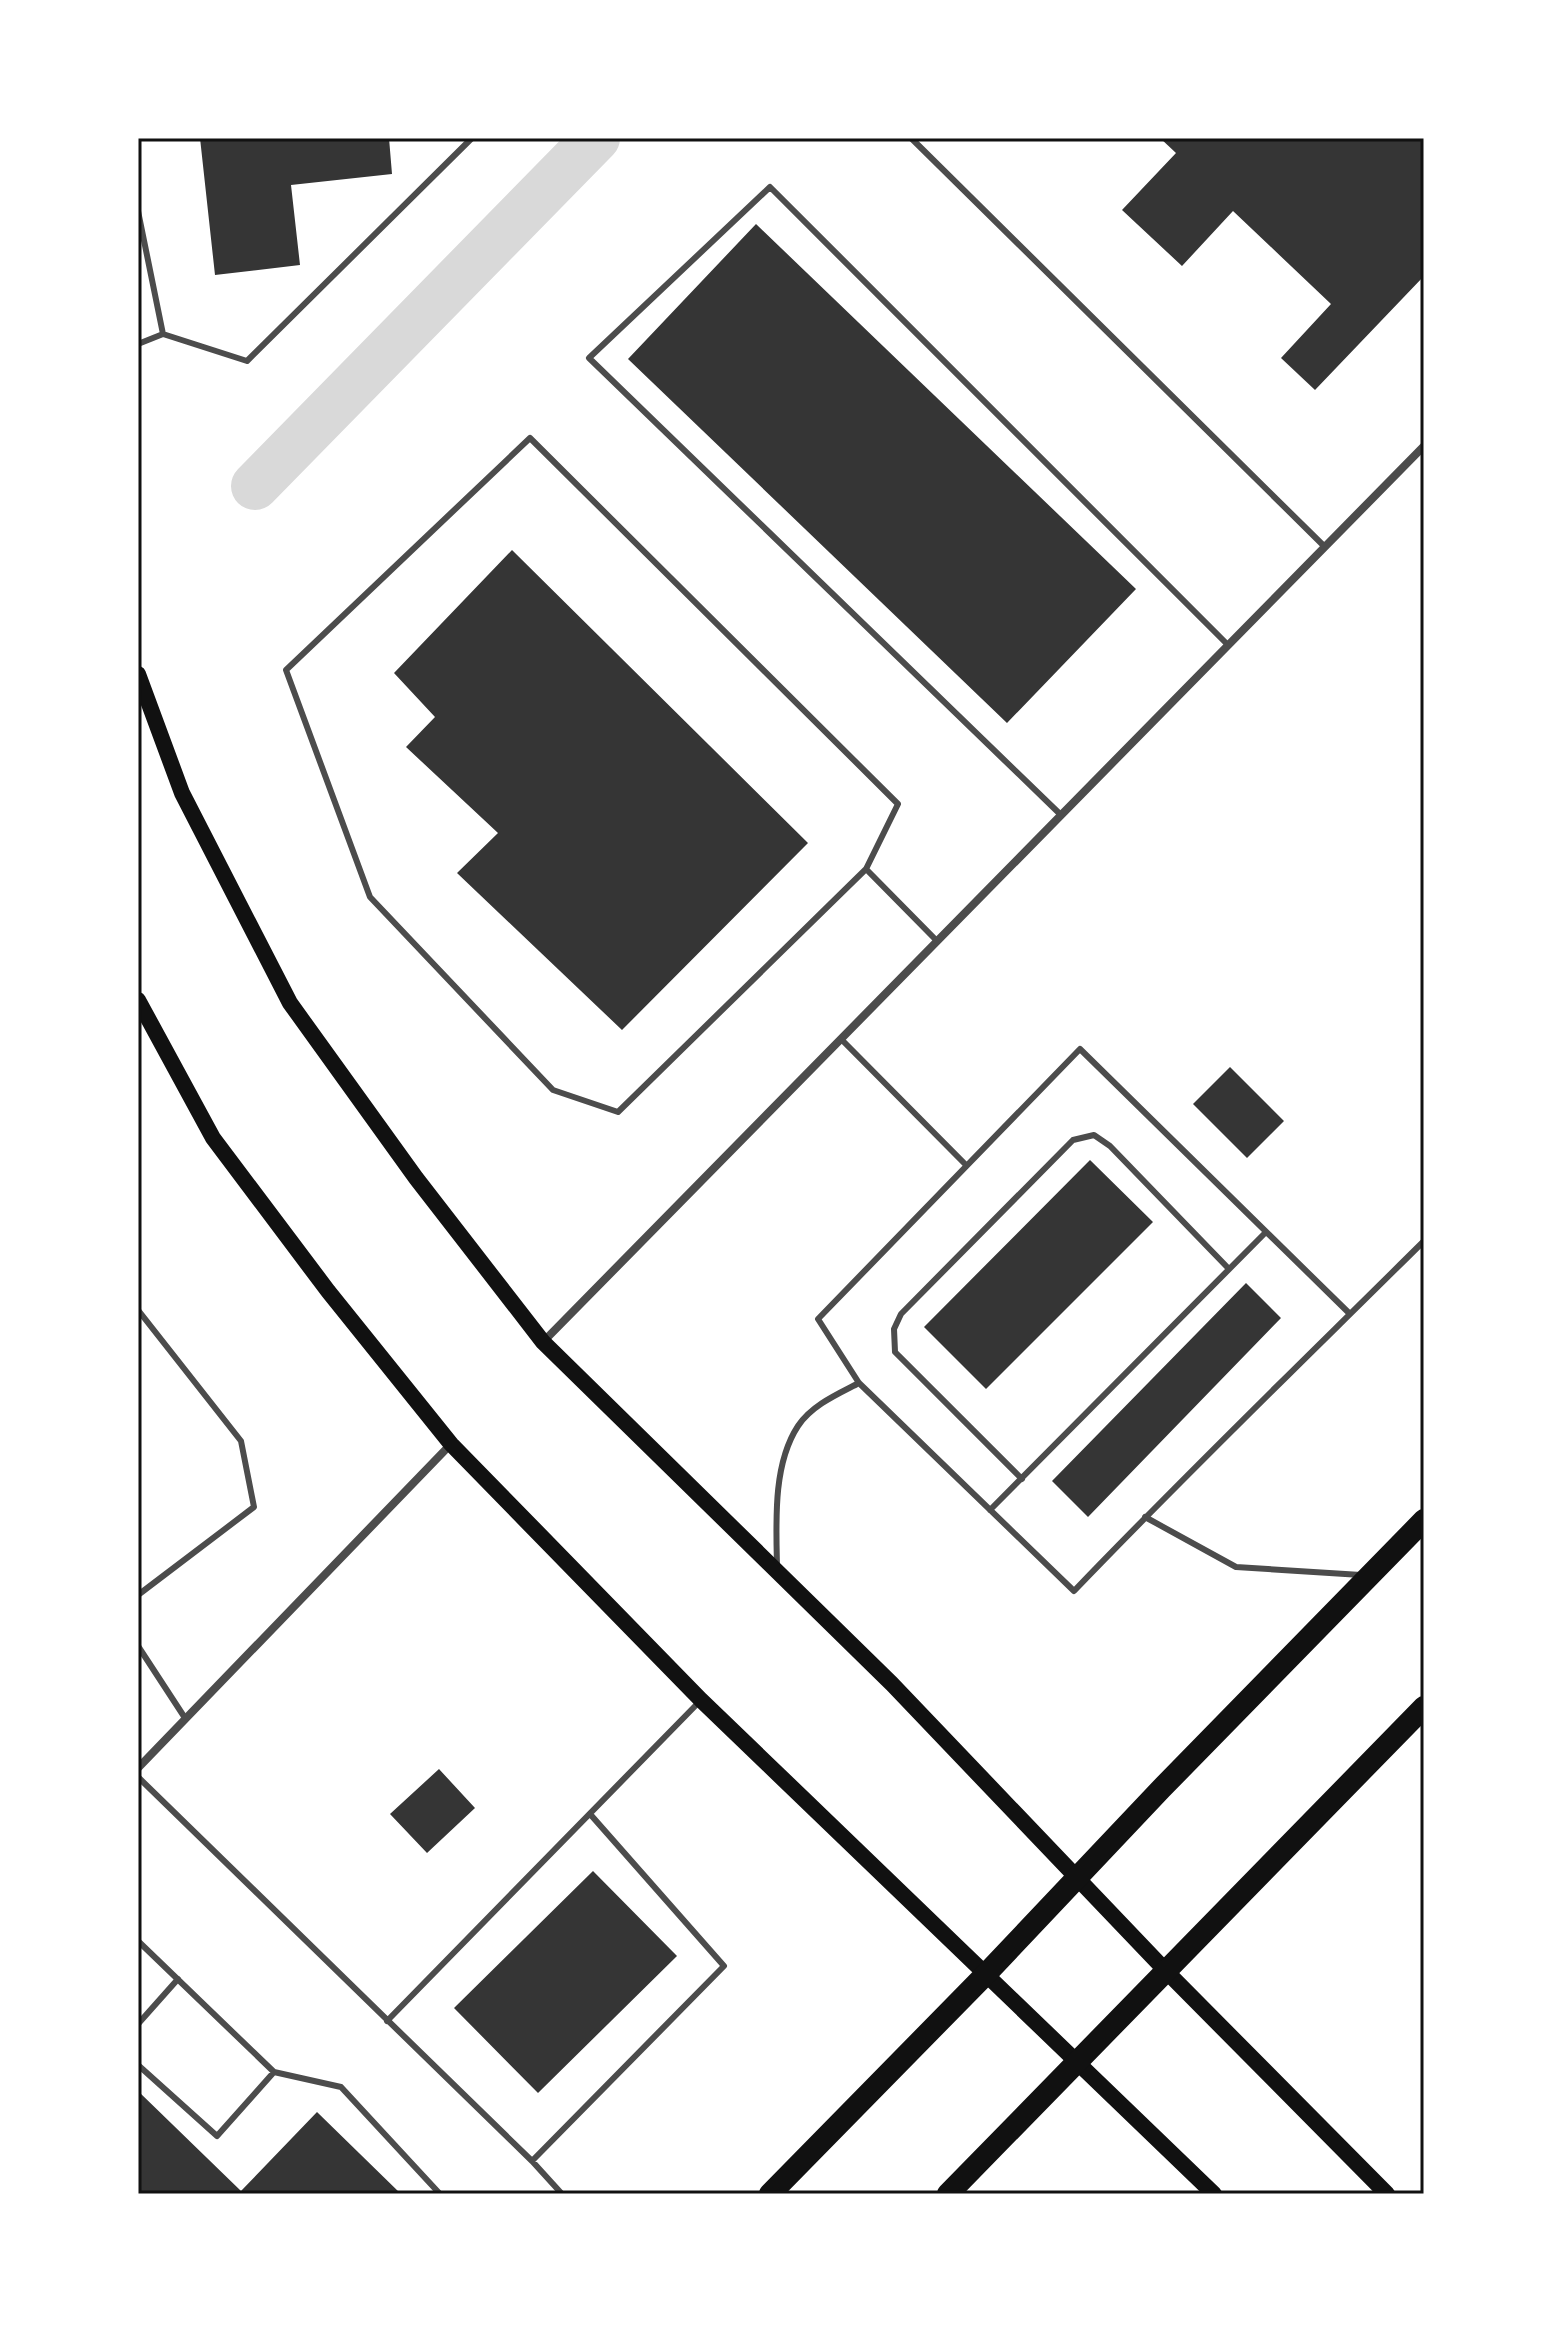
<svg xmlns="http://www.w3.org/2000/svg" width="1562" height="2332" font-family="'Golos Text',sans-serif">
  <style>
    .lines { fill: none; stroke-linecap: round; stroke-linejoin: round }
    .canal { stroke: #d9d9d9; stroke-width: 48 }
    .building { fill: #353535 }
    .service { stroke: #4c4c4c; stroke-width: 6 }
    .minor { stroke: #4c4c4c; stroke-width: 8 }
    .secondary { stroke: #111; stroke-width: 16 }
    .trunk { stroke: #111; stroke-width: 22 }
    .neatline { fill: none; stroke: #111; stroke-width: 3 }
  </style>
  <rect width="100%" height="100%" fill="#fff"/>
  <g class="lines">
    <!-- canal -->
    <path class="canal" d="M255 486 596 138"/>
  </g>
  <!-- building -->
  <path class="building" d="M200 138H389L392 174 291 185 300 265 215 275Z
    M1160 138H1424V276L1315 390 1281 358 1331 304 1233 211 1182 266 1122 210 1176 153Z
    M756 224 1136 589 1007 723 628 359Z
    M512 550 808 843 622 1030 457 873 498 833 406 747 435 717 394 673Z
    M1230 1067 1284 1121 1247 1158 1193 1104Z
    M1090 1160 1153 1222 986 1389 924 1327Z
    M1246 1283 1281 1318 1088 1517 1052 1481Z
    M439 1769 475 1808 427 1853 390 1814Z
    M593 1871 677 1956 538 2093 454 2008Z
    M138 2091 241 2191 317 2112 401 2194H138Z"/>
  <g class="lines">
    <!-- service -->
    <path class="service" d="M911 138 1325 547
      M138 211 163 334
      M138 344 163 334 247 361 472 138
      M1061 815 589 358 770 187 1228 645
      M866 869 898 804 530 438 286 670 370 897 553 1090 618 1112 866 869 937 941
      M841 1039 966 1165
      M138 1310 241 1441 254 1507 138 1595
      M1350 1314 1080 1049 818 1319 859 1383 1074 1591C1188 1472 1307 1357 1424 1241
      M1022 1479 895 1352 894 1329 901 1314 1073 1140 1094 1135 1110 1146 1229 1269
      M990 1510 1266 1232
      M1145 1517 1236 1567 1361 1575
      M777 1566C776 1521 773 1464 798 1426 812 1405 838 1394 859 1383
      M138 1646 185 1718
      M138 1777 532 2161 562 2194
      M138 1941 274 2072 341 2087 440 2194
      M387 2021 701 1700
      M138 2024 178 1979
      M138 2065 217 2136 274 2072
      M532 2161 724 1966 590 1814"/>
    <!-- minor -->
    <path class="minor" d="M543 1342 1424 446
      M138 1768 451 1444"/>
    <!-- secondary -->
    <path class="secondary" d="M138 674 182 793 290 1003 416 1178 543 1342 892 1684 1166 1971 1387 2194
      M138 1000 213 1138 328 1291 451 1444 701 1700 1214 2194"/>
    <!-- trunk -->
    <path class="trunk" d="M770 2194 986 1974 1161 1789 1424 1520
      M948 2194 1424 1707"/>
  </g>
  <!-- border -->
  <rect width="1562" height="2332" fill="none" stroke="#ffffff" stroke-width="280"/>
  <rect x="140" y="140" width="1282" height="2052" class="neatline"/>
</svg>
